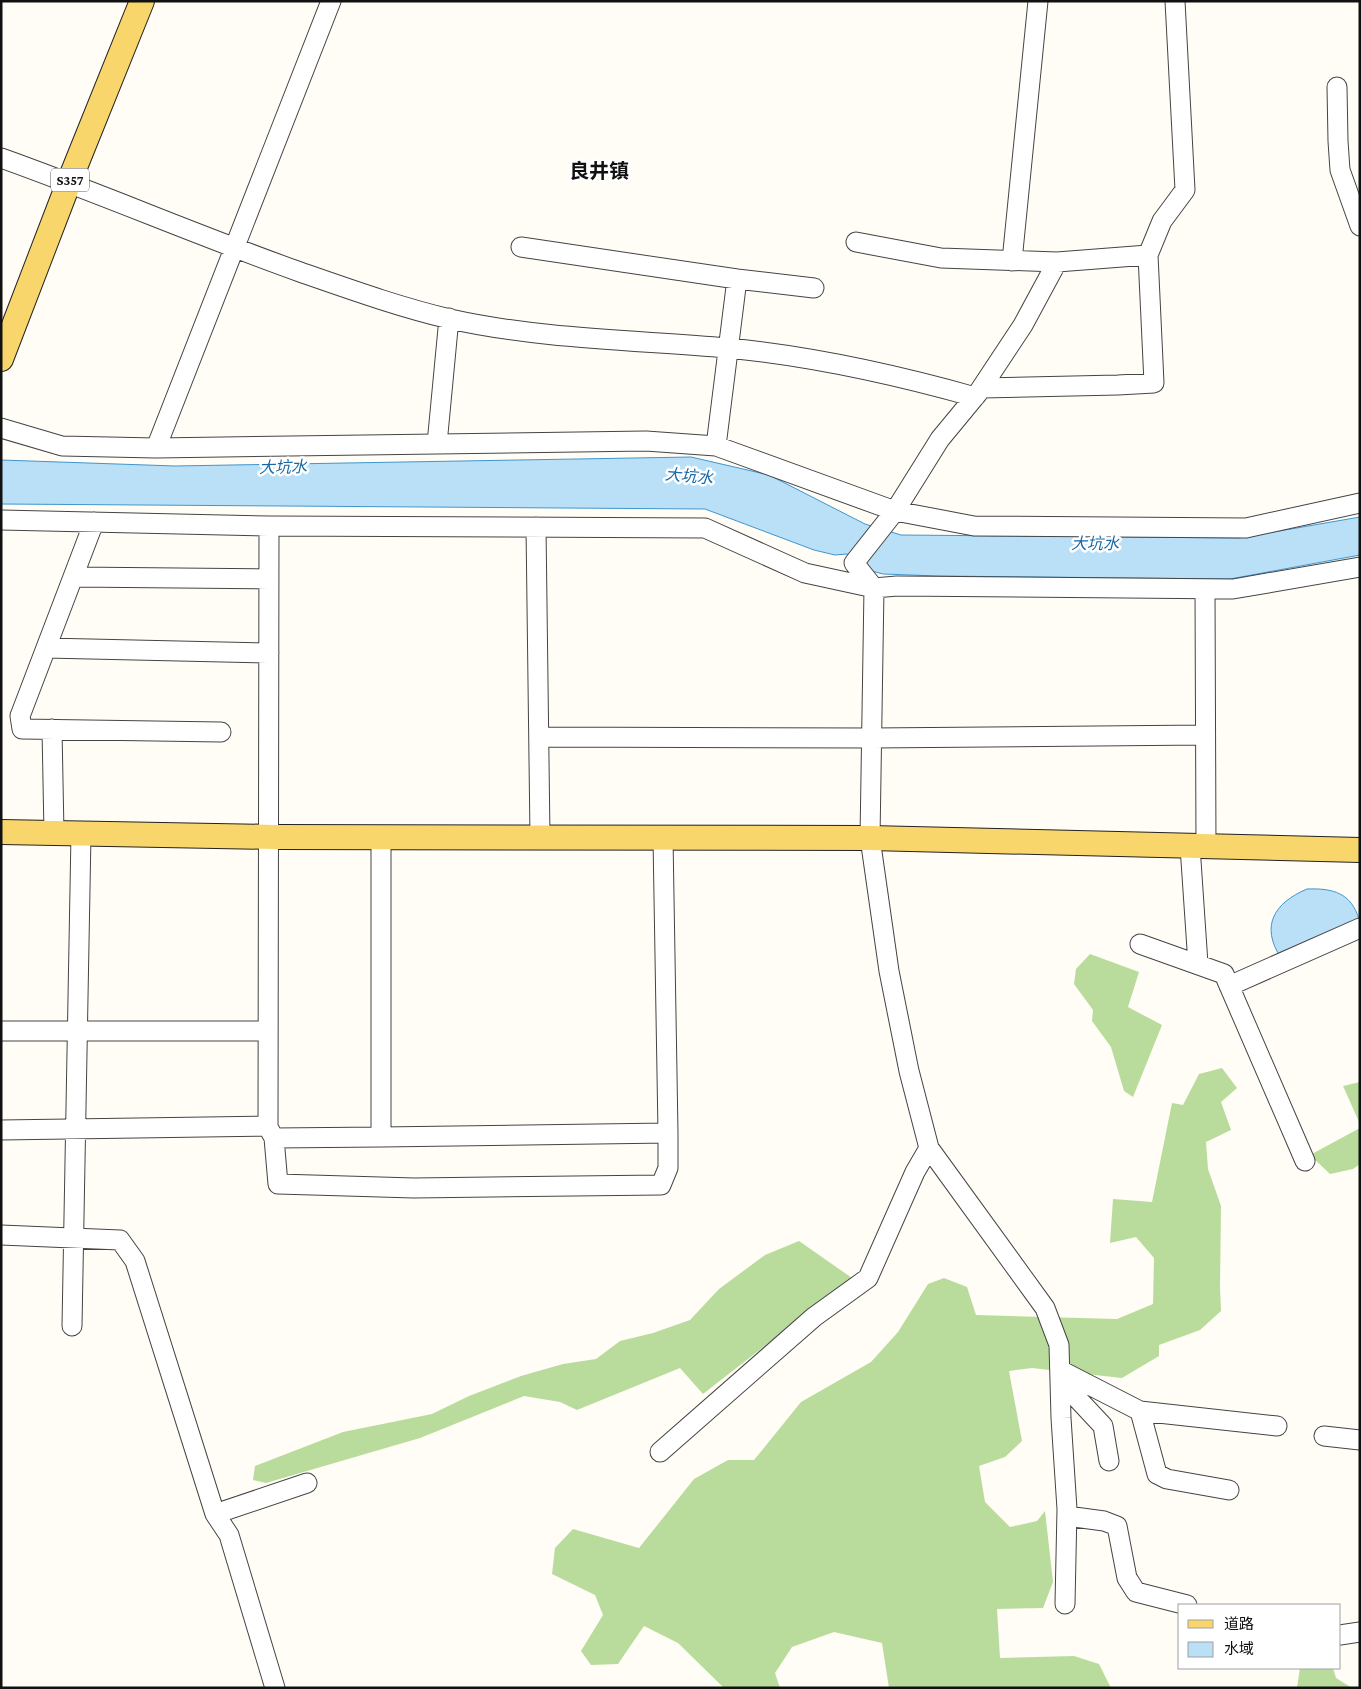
<svg xmlns="http://www.w3.org/2000/svg" width="1361" height="1689" font-family="'Crimson Pro','Noto Sans SC',serif">
  <style>
    .forest { fill: #b9dc9c }
    .water { fill: #b9e0f7; stroke: #3f96cf }
    .lines { fill: none; stroke-linecap: round; stroke-linejoin: round }
    .minor-casing { stroke: #444; stroke-width: 21 }
    .major-casing { stroke: #222; stroke-width: 26 }
    .minor { stroke: #fff; stroke-width: 19 }
    .major { stroke: #f9d66b; stroke-width: 24 }
    .labels { text-anchor: middle; dominant-baseline: central; stroke-width: 5; stroke-linejoin: round; paint-order: stroke }
    .shield { fill: #fff; stroke: #585858; stroke-width: 1 }
    .shield-label { font-size: 14px; font-weight: bold; fill: #111 }
    .water-label { font-size: 16px; font-style: italic; fill: #1768a6; stroke: #fff }
    .district-label { font-size: 20px; font-weight: bold; fill: #111; stroke: #fff }
  </style>
  <rect width="100%" height="100%" fill="#fffdf5"/>
  <!-- forest -->
  <path class="forest" d="M1090 954 1139 972 1128 1007 1162 1025 1133 1097 1124 1091 1111 1047 1092 1021 1093 1010 1074 984 1076 969Z
    M1222 1068 1237 1088 1221 1102 1231 1130 1206 1142 1208 1169 1221 1206 1220 1287 1221 1311 1200 1330 1159 1345V1356L1122 1378 1032 1368 1009 1371 1022 1441 1005 1457 979 1466 985 1502 1010 1527 1037 1521 1045 1511 1053 1582 1043 1608 997 1609 1000 1658 1074 1656 1099 1664 1111 1688H889L882 1643 834 1632 792 1647 775 1673 780 1688H724L678 1643 644 1626 618 1664 591 1665 581 1651 603 1615 595 1595 552 1574 555 1548 573 1529 639 1548 694 1479 728 1460H754L801 1402 871 1362 898 1332 928 1284 944 1278 967 1287 976 1315 1117 1319 1153 1304 1154 1258 1136 1237 1110 1243 1113 1199 1152 1202 1172 1103 1183 1105 1199 1074Z
    M1360 1082V1124L1343 1086Z
    M1360 1128V1164L1353 1169 1330 1174 1310 1155Z
    M799 1241 852 1278 703 1394 680 1368 577 1410 560 1402 524 1396 420 1438 266 1483 253 1480 255 1466 343 1432 432 1414 469 1396 521 1376 563 1364 596 1359 620 1341 653 1333 690 1320 719 1289 765 1255Z
    M1300 1668H1333L1336 1678 1352 1688H1297Z"/>
  <!-- water -->
  <path class="water" d="M691 457 769 475 865 524 901 535 1239 538 1360 517V555L1230 579 938 576 883 574 868 570 864 562 847 554 835 555 814 550 705 509 1 504V460L175 466Z
    M1307 889C1333 888 1351 893 1359 919L1281 958C1260 926 1274 903 1307 889Z"/>
  <g class="lines">
    <!-- minor casing -->
    <g class="minor-casing">
      <path id="minor" d="M1337 87 1338 141 1340 170 1360 226
        M1 158C102 194 199 236 300 272 349 289 399 307 450 319 539 339 635 340 727 348 811 356 893 374 975 397
        M856 242 941 258 1057 262 1148 255
        M521 247 737 279 814 288
        M1012 261 1038 1
        M1057 262 1023 325 978 393 940 439 895 511 854 563 874 588 870 838 889 971 909 1071 929 1148 1045 1308 1059 1345 1061 1418 1067 1509 1065 1604
        M982 388 1118 385 1154 383 1148 255 1162 221 1185 190 1175 1
        M1 428 62 446 156 448 646 441 716 446 895 511 974 526 1246 528 1360 503
        M437 444 449 318
        M716 446 737 279
        M156 448 331 1
        M1 520 269 526 705 528 805 573 874 588 897 586 1233 589 1360 567
        M94 522 20 716 22 729 221 732
        M536 527 540 837
        M74 577 269 579
        M1205 589 1206 846
        M46 648 269 653
        M52 729 54 833
        M539 737 872 738 1204 735
        M381 837V1137L668 1133
        M1190 846 1198 964
        M1140 944 1224 974 1305 1161
        M1229 986 1360 928
        M1 1031H268
        M268 1127 274 1138 381 1137
        M1 1130 268 1126 269 526
        M274 1138 278 1184 414 1188 661 1185 668 1168V1133L663 838
        M1 1235 120 1240 135 1261 215 1514 229 1535 275 1688
        M72 1326 81 834
        M1060 1370 1140 1411 1157 1474 1167 1479 1229 1490
        M1060 1380 1103 1426 1109 1461
        M1140 1411 1277 1426
        M1324 1436 1360 1440
        M660 1452 814 1317 868 1278 915 1172 929 1148
        M215 1514 307 1483
        M1067 1516 1104 1521 1117 1526 1127 1578 1136 1592 1187 1605
        M1340 1635 1360 1632"/>
    </g>
    <!-- major casing -->
    <g class="major-casing">
      <path id="major" d="M1 359 69 182 142 1
        M1 832 275 837 870 838 1360 850"/>
    </g>
    <!-- minor -->
    <use href="#minor" class="minor"/>
    <!-- major -->
    <use href="#major" class="major"/>
  </g>
  <g class="labels">
    <!-- shield labels -->
    <rect class="shield" x="51" y="168.5" width="38" height="23" rx="4"/>
    <g class="shield-label">
      <text x="70" y="180">S357</text>
    </g>
    <!-- water labels -->
    <g class="water-label">
      <text transform="translate(283 467) rotate(-1)">大坑水</text>
      <text transform="translate(689 476) rotate(5)">大坑水</text>
      <text x="1095" y="543">大坑水</text>
    </g>
    <!-- district labels -->
    <g class="district-label">
      <text x="599" y="171">良井镇</text>
    </g>
  </g>
  <!-- border -->
  <rect width="1361" height="1689" fill="none" stroke="#111111" stroke-width="5"/>
  <!-- legend -->
  <rect x="1178" y="1604" width="162" height="65" fill="#ffffff" stroke="#a0a0a0"/>
  <rect x="1188" y="1620" width="25" height="8" fill="#f9d66b" stroke="#a0a0a0"/>
  <text x="1224" y="1629" font-size="15" fill="#111111">道路</text>
  <rect x="1188" y="1642" width="25" height="15" fill="#b9e0f7" stroke="#a0a0a0"/>
  <text x="1224" y="1654" font-size="15" fill="#111111">水域</text>
</svg>
